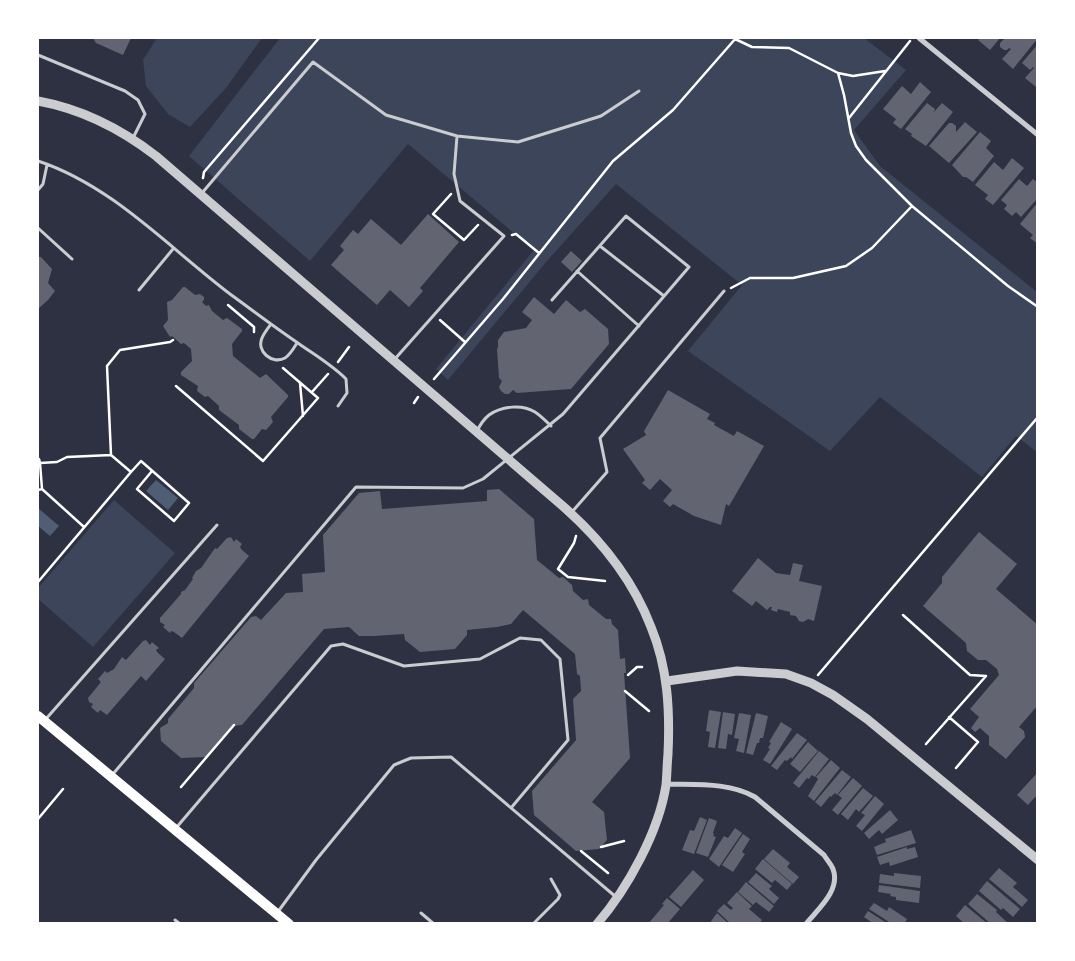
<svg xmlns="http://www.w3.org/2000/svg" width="1075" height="961" font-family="'PT Serif',serif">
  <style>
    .green { fill: #3c4559 }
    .water { fill: #4f5d75 }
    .building { fill: #626471 }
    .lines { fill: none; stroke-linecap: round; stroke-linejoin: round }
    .path { stroke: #fff; stroke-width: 2.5 }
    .service { stroke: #caccd0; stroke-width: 3 }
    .minor { stroke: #caccd0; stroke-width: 5 }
    .tertiary { stroke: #caccd0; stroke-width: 9 }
    .secondary { stroke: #fff; stroke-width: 10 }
  </style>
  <rect width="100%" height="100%" fill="#2d3142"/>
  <!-- green -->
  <path class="green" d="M157 38H262L226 88 190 127 168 114 146 86 143 60Z
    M280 38H864L906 70 854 130 880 166 1037 292V452L1016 436 982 477 880 397 830 451 688 351 742 285 616 184 547 261 448 380 436 369 534 250 408 144 310 261 189 156Z
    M114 500 175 553 93 647 38 599V588Z"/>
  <!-- water -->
  <path class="water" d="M156 480 178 498 168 510 146 491Z
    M38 508 59 526 50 536 38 526Z"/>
  <!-- building -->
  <path class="building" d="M93 38H131L123 55 96 43Z
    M981 38H1000L990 50 978 40Z
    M1005 38H1038L1013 69 1002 59 1011 49 1009 48 1007 50H1004L1000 47V43Z
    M1038 44V85L1036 87 1025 78 1034 68 1033 67 1030 70 1022 63Z
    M920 82 931 92 901 129 893 123 896 119 883 109 902 86 911 94Z
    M927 103 935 109 933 113 942 103 953 112 926 146 911 136 912 134 905 129Z
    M965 122 977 132 949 163 929 146 949 123H952L956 126V132Z
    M980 132 991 141 986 148 994 156 973 182 966 177H963L952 165Z
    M1012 158 1024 168 993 205 985 199 988 195 975 185 994 162 1003 170Z
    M1019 179 1027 186 1033 179 1038 183V198L1021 217 1016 212 1012 216 1004 209 1007 205 1001 200Z
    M1038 202V244L1030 238 1033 235 1020 224Z
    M428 214 459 242 420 288 423 291 409 307 390 290 377 305 331 265 344 250 340 246 353 230 358 234 371 219 401 245Z
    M571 251 582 261 572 272 561 262Z
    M38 257H41L52 269 48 283 55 291 48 300 38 309Z
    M183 287H185L195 295 200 294 204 297V300L202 302 206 306 209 305 212 311 223 320 227 318 242 329V331L232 344 233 356 260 378 266 374 288 395V397L271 417 273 422 266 430 262 429 254 439H252L239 429V425L219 410V406L208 396 205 397 197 391 198 386 181 375V372L192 361 191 349 184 343 181 344 172 336 170 337 163 326 168 320 167 302 172 300Z
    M534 297 554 314 566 300 580 312 585 309 608 329 609 344 571 389 517 393 513 390 509 394H505L501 391 499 387 502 381 499 378 497 349 498 347V340L504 332 526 328 532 320 522 312Z
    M668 390 710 414 707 419 715 423 714 425 734 436 737 431 764 446 729 506 726 504 721 525 694 516 673 504 670 507 663 501 672 490 660 479 650 490 642 483 645 480 623 449 646 435 644 431Z
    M499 489 534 519 537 560 559 578 563 577 572 585 573 591 583 600 588 599 589 605 606 619H611L612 624 618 630 620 659 625 658 626 673H624L630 758 592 802 604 812 607 840 599 849 576 851 534 815 532 791 576 740 573 699 581 691 580 676 577 674 575 654 523 610 511 624 497 627 467 630V635L455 649 420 652 405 640 404 634 374 636H359L349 627 324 629 242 725 232 726 206 757 181 758 161 741 160 728 168 723V719L194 688V683L251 617 256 616 261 620 286 593 303 592 302 574 325 572 323 535 359 493 380 491 382 509 487 501V490Z
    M979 532 1017 564 996 589 1038 625V705L1019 727 1024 731 1025 737 1006 759 989 745V736L980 728 975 732 971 728 979 717 970 709 999 675 997 669 986 660H978L967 651 966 643 923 606 942 583V577Z
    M231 537 234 542 236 539 242 544 240 547 242 550 249 556 182 638 174 632 171 631 170 633 163 627 165 625 160 622V618L181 594V592L185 590 193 579 192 578 196 571 201 568 215 548 217 549 227 538Z
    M758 558 776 573 790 575 793 563 803 565 799 581 822 586 814 621 808 619 803 622 799 621 796 616 790 615V612L778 609 777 612 771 610 772 607H770L767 610 756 601 752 606 732 591Z
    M146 640 150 645 152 642 159 648 156 650 158 653 165 659 146 681 141 676 107 715 100 710 98 713 91 707 93 704 89 702 88 698 101 682 98 679 105 671 107 673 114 669 122 657 126 660 143 641Z
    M709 710 721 712 715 748 708 747 710 732 706 731Z
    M723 712 735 714 732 735 728 734 726 749 718 748Z
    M739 713 751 715 744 753 736 751 739 739 734 738Z
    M756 713 768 716 763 738H760L759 743H757L753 755 746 753Z
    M781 722 792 729 770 764 763 760 770 749 768 748 771 743 769 742Z
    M797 733 807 740 792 759 791 757 787 761 785 760 777 770 771 766Z
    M808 742 818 751 800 772 790 764Z
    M819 751 829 759 815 777 812 775 809 779 807 778 799 788 793 783Z
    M831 760 840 768 814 801 808 796 818 779 816 777Z
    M842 770 851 777 837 795 835 793 831 797 830 796 821 807 815 802Z
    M1038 772V799L1035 797 1028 805 1017 795Z
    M853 778 862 786 838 815 832 810 842 798 838 795Z
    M863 788 873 796 859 812 856 809 848 820 841 814Z
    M875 796 884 804 862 831 856 826 865 815 861 813Z
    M890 810 898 820 882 834 879 830 869 839 864 833Z
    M700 817 707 820 694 854 682 850 690 830 694 831Z
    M709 818 717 821 713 833 714 834 713 836 716 837 708 857 696 853Z
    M735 828 742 833 719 867 709 859 724 836 728 838Z
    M911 830 916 843 877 855 874 847 886 842 885 839Z
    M743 834 750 839 742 852 745 854 733 872 722 865Z
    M907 847V849L915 847 918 857 890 866 889 862 880 865 877 857Z
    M773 849 790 863 787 867 799 877 793 884 764 859Z
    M763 859 792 884 787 890 775 880 772 883 755 869Z
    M999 868 1017 883 1013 887 1028 900 1022 907 989 879Z
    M693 870 704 880 681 907 669 897Z
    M756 873 772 886 769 889 779 898 774 904 748 882Z
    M894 873 921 876 920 888 879 883 880 874 894 876Z
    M987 881 1020 909 1013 917 1003 908 1001 910 979 891Z
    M746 882 774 906 769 912 756 902 753 905 738 892Z
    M879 885 920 891 919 903 896 900V897L890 896 891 894 878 892Z
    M737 892 752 906 749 909 762 920 759 924H731L717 911 724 904 731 910 733 908 727 903Z
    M977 894 997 910 996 912 1009 924H991L968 904Z
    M667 898 680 909 667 924H648L664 905 662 904Z
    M874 903 887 911 889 907 907 919 904 924H892L869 909Z
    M965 905 988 924H965L956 916Z
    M868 911 879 918 888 924H874L864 917Z
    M717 913 729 924H709Z"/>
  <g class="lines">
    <!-- path -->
    <path class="path" d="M733 38 752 47 789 48 838 73 844 95 851 133 856 146 866 160 912 206 1008 286 1038 307
      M838 73 853 76 885 71
      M849 118 910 41
      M203 178 204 172 319 38
      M451 194 433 214 464 240 478 225
      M512 235 516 234 539 253
      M731 288 750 278H793L846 266 872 248 912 206
      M228 305 254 327V332
      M440 320 465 342
      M338 362 349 347
      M434 379 503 299 613 161 673 110 736 38
      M300 383 303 416
      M176 386 263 461 318 398 283 368
      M312 392 328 374
      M414 403 418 397
      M38 459H39L40 463
      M131 472 141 461 189 503 174 521 137 489 152 471
      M42 489 84 527
      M38 490 42 489 40 463 57 462 67 457 111 455 107 366 120 350 170 342 173 340
      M576 536 574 543 558 569 568 577 605 581
      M38 582 131 472 111 455
      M903 615 970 675 986 676 926 744
      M628 675 637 667H642
      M818 675 1038 417
      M625 691 649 711
      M949 717 978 742 956 768
      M181 787 234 725
      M38 819 63 789
      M601 847 624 841
      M581 851 608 873"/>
    <!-- service -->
    <path class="service" d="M38 55 125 91 138 100 145 114 133 138
      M38 161C113 186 168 247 230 294 252 310 273 326 295 341 313 354 331 364 346 379L347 393 338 406
      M38 190 43 184 47 165
      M202 193 313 62 386 115 457 136 518 142 601 116 639 91
      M38 228 72 259
      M600 246 664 296
      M577 271 639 326
      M139 290 173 249
      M271 324C268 328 264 333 262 338 256 351 272 365 285 358 290 355 294 348 297 343
      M394 360 504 236 460 201 454 174 457 136
      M477 431C480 425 484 419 489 415 502 406 522 404 535 412 541 416 546 421 551 426
      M571 513 607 472 600 438 724 291
      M45 720 217 525
      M113 774 356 487 463 488 483 479 563 414 689 267 626 216 552 300
      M176 828 331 646 343 644 404 666 480 659 520 638 541 640 560 659 568 740 511 808
      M277 913 316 860 394 765 411 758 451 757 616 897
      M421 913 434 924
      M175 920 180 924
      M533 924 558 899 560 895 551 879"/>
    <!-- minor -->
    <path class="minor" d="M919 38 1038 135
      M666 784C695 785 729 782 755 797L824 855C827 860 831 864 833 869 841 890 818 909 806 924"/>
    <!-- tertiary -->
    <path class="tertiary" d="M38 101C82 109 121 129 156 156L565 508C602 541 633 580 651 627 668 668 670 711 668 754 667 764 667 775 666 785 659 831 628 888 597 924
      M667 681 737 671 786 674 811 683 833 695 867 719 1038 860"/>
    <!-- secondary -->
    <path class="secondary" d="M38 716 289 924"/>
  </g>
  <!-- border -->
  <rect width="1075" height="961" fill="none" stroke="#ffffff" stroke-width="78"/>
</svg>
